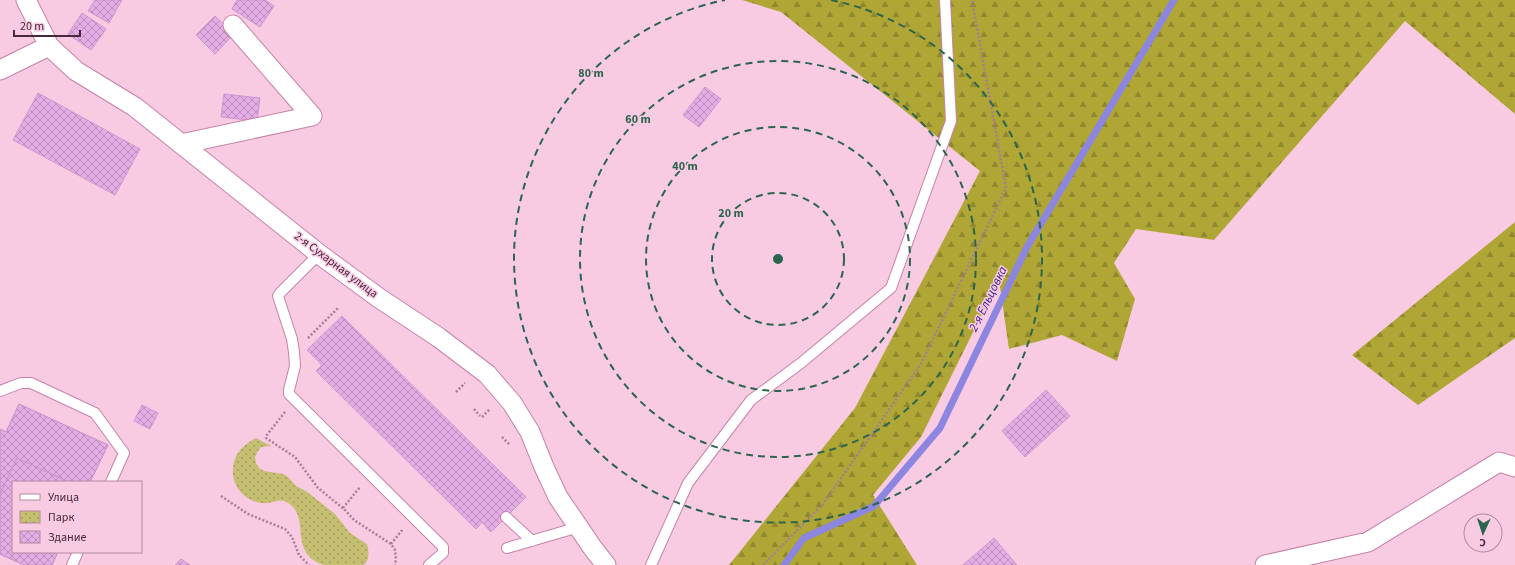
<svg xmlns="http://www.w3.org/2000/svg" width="1515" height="565" font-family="'Source Sans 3',sans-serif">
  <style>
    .forest { fill: url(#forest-firs) }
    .park { fill: url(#park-dots) }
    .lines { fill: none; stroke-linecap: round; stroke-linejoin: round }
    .stream { stroke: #8c86e0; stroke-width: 7 }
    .building { fill: url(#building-cross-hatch); stroke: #cc97cf }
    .service-casing { stroke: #c782a9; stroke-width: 12 }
    .minor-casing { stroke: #c782a9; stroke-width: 21 }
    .path { stroke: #a47f93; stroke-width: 2.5; stroke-dasharray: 2 2; stroke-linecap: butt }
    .service { stroke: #fff; stroke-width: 10 }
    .minor { stroke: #fff; stroke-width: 19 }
    .ring { fill: none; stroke: #2b654e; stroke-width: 2; stroke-dasharray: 7 5 }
    .labels { text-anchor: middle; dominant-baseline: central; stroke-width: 3; stroke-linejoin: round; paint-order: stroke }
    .street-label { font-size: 12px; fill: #46293a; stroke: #f8cbe3 }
    .water-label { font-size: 13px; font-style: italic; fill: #3c258d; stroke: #f8cbe3 }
    .centre { fill: #2b654e; stroke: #f8cbe3; stroke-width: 2 }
    .ring-label { font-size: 12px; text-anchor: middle; font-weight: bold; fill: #2b654e; stroke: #f8cbe3; stroke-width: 3; stroke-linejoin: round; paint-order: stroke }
  </style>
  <defs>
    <pattern id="forest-firs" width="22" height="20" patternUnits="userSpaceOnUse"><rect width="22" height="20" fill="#afa635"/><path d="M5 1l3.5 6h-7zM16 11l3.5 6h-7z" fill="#90872e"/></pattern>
    <pattern id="park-dots" width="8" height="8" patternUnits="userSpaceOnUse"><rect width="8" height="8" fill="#c5bf71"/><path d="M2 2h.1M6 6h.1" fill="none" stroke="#a29b5e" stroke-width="1.8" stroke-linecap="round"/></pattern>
    <pattern id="building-cross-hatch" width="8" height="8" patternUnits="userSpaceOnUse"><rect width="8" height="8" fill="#e4ade6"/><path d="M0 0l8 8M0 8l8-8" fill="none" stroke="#bb8dbb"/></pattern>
  </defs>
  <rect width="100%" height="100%" fill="#f8cbe3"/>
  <!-- forest -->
  <path class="forest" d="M742 0H1515V114L1405 21 1214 240 1136 229 1114 263 1135 299 1117 361 1062 335 1009 349 999 280 921 437 873 495 917 565H729L855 408 980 171 781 12Z
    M1515 222V338L1418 405 1352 355Z"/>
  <!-- park -->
  <path class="park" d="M256 438 271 446 261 447 258 451 255 457 256 463 259 468 264 471 283 474 288 477 296 486 306 491 335 514 350 533 367 544C369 553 370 558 364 565 354 565 332 565 324 565 287 553 312 518 288 503 281 498 276 502 268 503 256 504 246 499 239 490 235 484 232 477 233 470 234 453 242 446 256 438Z"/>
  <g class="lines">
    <!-- stream -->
    <path class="stream" d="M784 565 804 538 874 506 940 428 1027 247 1174 0"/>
  </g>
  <!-- building -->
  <path class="building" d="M95 0H122L109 23 88 11Z
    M237 0H265L274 6 260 27 232 9Z
    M82 13 106 29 91 50 68 34Z
    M215 16 234 34 215 54 196 35Z
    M705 87 721 99 699 127 683 115Z
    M38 93 140 149 115 195 13 140Z
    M224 94 260 98 257 121 221 117Z
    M342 316 526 497 491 532 482 522 476 529 316 371 322 365 307 350Z
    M1046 390 1070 416 1025 457 1002 431Z
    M19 404 108 445 90 482H13V552H58L52 565H24L0 554V429L6 432Z
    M19 404 108 445 90 482H69L17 458 0 494V429L6 432Z
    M142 405 158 413 150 429 134 421Z
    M17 458 69 482H13V552H58L52 565H24L0 554V494Z
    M994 538 1017 565H963Z
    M181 559 190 565H175Z"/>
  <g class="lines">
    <!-- service casing -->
    <g class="service-casing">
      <path id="service" d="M319 254 280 293 278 296 292 339 294 352 295 366 289 390V394L443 547V553L429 565
        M0 391 21 383H31L95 413 124 453 111 482
        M506 517 532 541
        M507 548 579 527
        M72 565 78 552
        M651 565 688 483 751 400 801 363 891 288 951 121 945 0"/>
    </g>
    <!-- minor casing -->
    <g class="minor-casing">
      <path id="minor" d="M26 0 49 46 76 71 135 107 319 254 379 298 438 337 487 374 512 403 530 432 544 467 558 497 592 547 606 565
        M0 70 49 46
        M181 144 312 116 233 25
        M1265 565 1368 542 1499 462 1515 467"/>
    </g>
    <!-- path -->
    <path class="path" d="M308 338 338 308
      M456 392 465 383
      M474 409 480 416
      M285 412 266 436V438L295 457 318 488 344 509 354 520 391 544 395 550 396 559 395 565
      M482 417 490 409
      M502 437 510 445
      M221 496 248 514 285 529 292 537 299 555 309 565
      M343 508 360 487
      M391 544 403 529
      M763 565 823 504 921 364 1006 188 972 0"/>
    <!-- service -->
    <use href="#service" class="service"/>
    <!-- minor -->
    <use href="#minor" class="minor"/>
  </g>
  <!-- distance rings -->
  <g class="ring">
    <circle cx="778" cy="259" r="66"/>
    <circle cx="778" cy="259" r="132"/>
    <circle cx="778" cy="259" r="198"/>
    <path d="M831 0A264 264 0 1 1 725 0"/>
  </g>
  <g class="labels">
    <!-- street labels -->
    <g class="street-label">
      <text transform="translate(336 265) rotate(37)">2-я Сухарная улица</text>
    </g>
    <!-- water labels -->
    <g class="water-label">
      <text transform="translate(988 299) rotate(-64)">2-я Ельцовка</text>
    </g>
  </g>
  <circle cx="778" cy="259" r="6" class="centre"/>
  <g class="ring-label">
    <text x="591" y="77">80 m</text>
    <text x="638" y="123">60 m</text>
    <text x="685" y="170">40 m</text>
    <text x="731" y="217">20 m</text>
  </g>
  <!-- legend -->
  <rect x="12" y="481" width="130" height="72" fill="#f8cbe3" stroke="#b18a9f"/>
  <rect x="20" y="494" width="20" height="6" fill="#ffffff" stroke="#b18a9f"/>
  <text x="48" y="501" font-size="12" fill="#46293a">Улица</text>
  <rect x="20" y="511" width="20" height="12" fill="url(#park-dots)" stroke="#b18a9f"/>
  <text x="48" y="521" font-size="12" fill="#46293a">Парк</text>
  <rect x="20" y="531" width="20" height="12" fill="url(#building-cross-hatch)" stroke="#b18a9f"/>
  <text x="48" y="541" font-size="12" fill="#46293a">Здание</text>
  <!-- north arrow -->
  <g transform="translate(1483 533) rotate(183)"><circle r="19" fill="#f8cbe3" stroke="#b18a9f"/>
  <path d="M0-3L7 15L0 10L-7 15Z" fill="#2b654e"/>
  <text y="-6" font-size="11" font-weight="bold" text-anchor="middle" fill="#46293a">С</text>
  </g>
  <!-- scale -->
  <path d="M14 30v6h66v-6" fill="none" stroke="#46293a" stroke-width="2"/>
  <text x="20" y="30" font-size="12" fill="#46293a" stroke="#f8cbe3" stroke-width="3" paint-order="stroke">20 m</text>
</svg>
